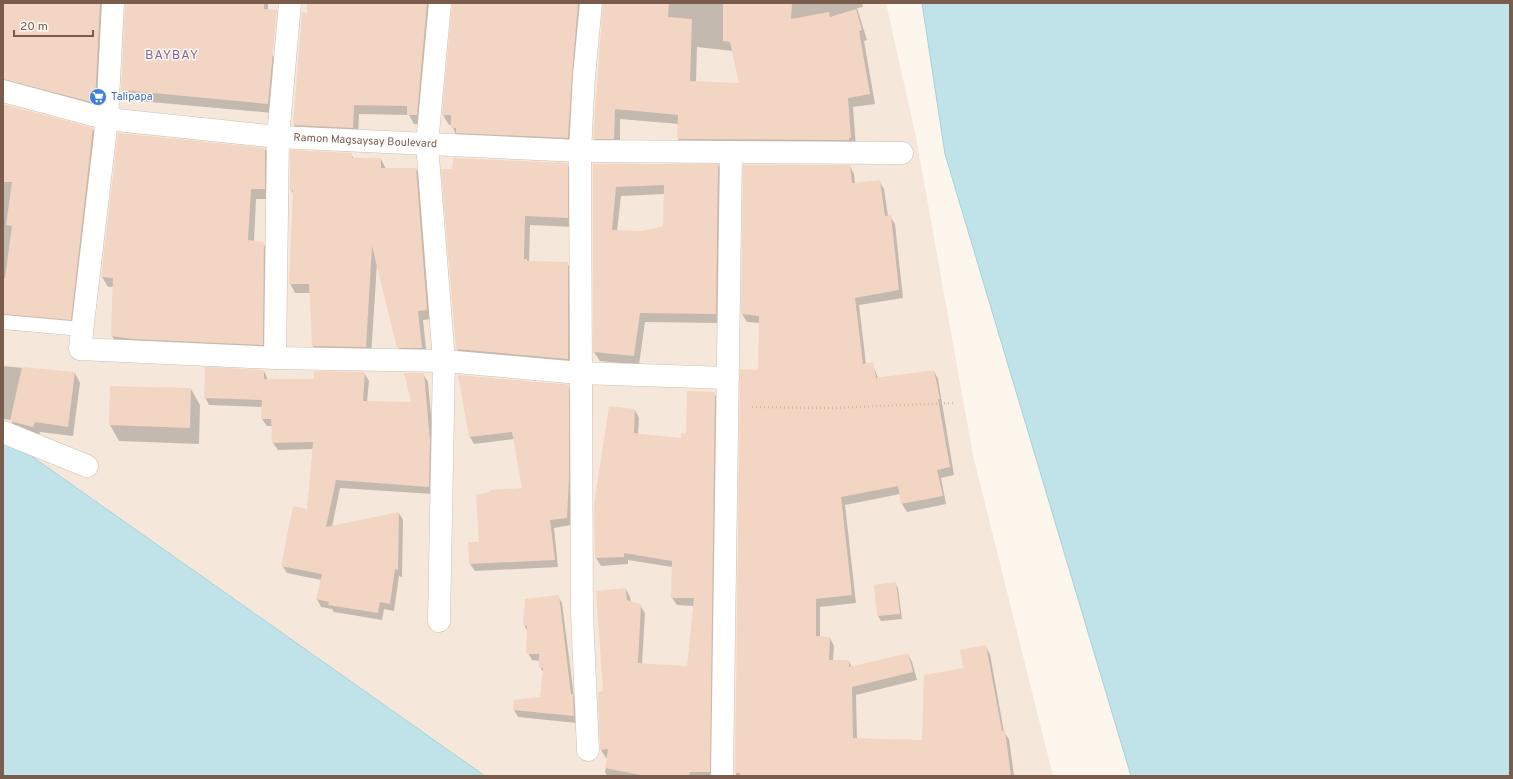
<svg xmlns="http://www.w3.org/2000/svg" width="1513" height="779" font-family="Overpass,sans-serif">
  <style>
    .residential { fill: #f5e8da }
    .water { fill: #bfe3e8; stroke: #a5d3da }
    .shadow { fill: #0003; fill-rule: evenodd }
    .building { fill: #f3d5c3; fill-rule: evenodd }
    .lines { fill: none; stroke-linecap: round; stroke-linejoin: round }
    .service-casing { stroke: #d1beb0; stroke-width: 15 }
    .minor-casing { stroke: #d1beb0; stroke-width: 23 }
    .path { stroke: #d9b8a5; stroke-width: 2.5; stroke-dasharray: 1 3; stroke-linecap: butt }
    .service { stroke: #fff; stroke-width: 14 }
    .minor { stroke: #fff; stroke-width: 22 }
    .labels { text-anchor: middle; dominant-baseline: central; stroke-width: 3; stroke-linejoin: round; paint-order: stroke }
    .shop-label { font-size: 11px; fill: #366cbe; stroke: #fffaf3; text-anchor: start }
    .street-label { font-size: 11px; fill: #7a5c4d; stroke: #fffaf3 }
    .quarter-label { font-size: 13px; letter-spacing: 1px; fill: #846695; stroke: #fffaf3 }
  </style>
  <rect width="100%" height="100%" fill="#fdf6ec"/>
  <!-- residential -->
  <path class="residential" d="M3 3H886L916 137 973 455 1053 776H485L3 436Z"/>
  <!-- water -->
  <path class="water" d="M922 3H1510V776H1131L945 154Z
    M3 436 485 776H3Z"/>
  <!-- shadow -->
  <path class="shadow" d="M3 3H111L100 112 3 90Z
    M126 3H268L267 54H272L278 64 274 113 128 100 122 90Z
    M308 3H437L422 124H414L409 115 359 114 358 137 299 135 294 125Z
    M453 3H589L573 147 457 138 452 125H449L443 115Z
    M604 3H862L863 7 857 8 867 40 864 41 875 104 853 107 856 148 684 149 678 139 679 124 620 119V148H600L594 138ZM697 47 733 51 740 84 696 83Z
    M3 105 93 129 98 139 76 329 3 326Z
    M265 149 271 159 270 199H256L254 242 263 243 269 253 268 355 118 346 112 336 113 287H108L102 277Z
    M351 154 354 159H381L386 169H416L422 179 432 319 423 320 427 358 404 357 398 347 377 263 371 357 319 356 313 346 310 293H295L290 283 294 195 291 190Z
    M567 164 572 173 573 227 530 225 529 262 567 263 573 272V368L462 358 457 349 443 170Z
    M594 165H718L723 174 721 323 645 322 639 365 600 361 594 352ZM665 194 664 227 642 232 617 231 621 196Z
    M744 166H850L854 174 855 184 879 181 884 189 888 216H890L895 224 903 298 859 305 866 364 872 363 878 378 934 371 938 379 954 475 941 478 946 504 907 512 902 504 900 494 845 505 856 603 820 607V638H830L834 646 833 661H849L852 668 908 654 912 662 917 680 856 695 857 739 923 741 964 669 985 646 990 654 1004 732 1009 739 1014 776H736L741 370 759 371 760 323 747 322 742 314Z
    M3 366 75 373 80 383 73 436 40 432 39 436 16 431 11 420 3 419Z
    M264 371 268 380H315L364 373 369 381 367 402 412 403 423 374 428 382 434 448 433 494 340 488 332 527 399 513 403 520 402 577 399 576 394 611 384 609 382 620 334 612 332 609 321 607 317 599 321 580 287 573 282 565 308 510 313 449 278 450 273 443 272 426H267L262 419 263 407 209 405 205 397Z
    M459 376 568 385 572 393 573 487 571 525 554 528 558 567 475 571 470 564 480 543 523 489 514 439 474 444 470 437Z
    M191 389 200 405 199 444 119 441 110 425Z
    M714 393 719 401 714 776H607L605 772 608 758H606L601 750 599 693 604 692 626 589 630 597 631 602 640 605 645 613 642 664 688 667 694 606 677 605 672 598V567L628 560V564L601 566 596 558 635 410 639 418 638 434 682 439Z
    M895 583 898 588 902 619 881 621 878 616 875 585Z
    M558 596 562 603 574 697 576 702 577 723 518 717 514 710 541 698 544 673 540 667V661L532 660 528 653V632L524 625Z"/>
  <!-- building -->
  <path class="building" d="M3 3H100L95 103 3 79Z
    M125 3H264V9L277 10 268 104 121 90Z
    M307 3H427L417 115H407V106L354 105 353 128 293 125 302 12 307 13Z
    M452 3H578L572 75 568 138 456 133V128H451V115H442Z
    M603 3H669L668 17 692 19 690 81 739 83 730 42 723 41V3H792L791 19 829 12 830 17 856 9 862 30 859 31 870 94 848 98 851 138H849V140L677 139 678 115 615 109 614 139H593Z
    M3 104 93 128 71 320 3 314V278H5L12 226 6 225 12 182H3Z
    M118 133 265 148V189H251L248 240 264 242 263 345 133 339 111 336 113 278 101 277Z
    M290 150 352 153V158H381V168H416L427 310 418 311 422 348H397L372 246 366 347 312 346 309 284H289L293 190H290Z
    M453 158 568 163V218L525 216 524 259H527V261L568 262V359L456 349 441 169H452Z
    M593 164H718L716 314 640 313 634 356 593 352ZM664 185 663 226 642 231 612 230 616 187Z
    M743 165H850L852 183 880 180 885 216 891 215 899 290 855 298 863 364 873 362 876 378 934 370 940 399H938L950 467 937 470 943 496 901 504 898 486 841 497 852 595 816 599V636L830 637 829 660H849V667L908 653 913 672 852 687 853 738 922 740 924 675 963 668 960 650 986 645 1002 731 1005 730 1011 776H740V773H735L740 369 758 370 759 316 741 314Z
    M22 367 75 372 68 427 35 422 33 427 10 421Z
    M205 367 264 370V379H314V371L365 372 363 401 411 402 404 373H424L430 440 429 487 336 480 326 527 399 512 398 570 395 569 390 604 380 602 378 613 328 605 329 602 316 599 322 574 281 566 293 506 307 509 313 442 272 443 271 419H261L262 400 204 398Z
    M458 375 569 385V479L567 518 550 520 555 560 469 564 468 542H479L476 495 490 492V490L522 488 512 432 469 437Z
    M110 386 191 388 190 428 109 425Z
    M687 391 715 392 710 772H690L689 776H646L605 768 608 749 600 750 598 692 603 691 596 591 626 588 627 600 641 604 638 663 687 666 694 598H671L672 561 624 553V557L595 558 594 505 609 406 635 409 634 433 681 438V433L686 434Z
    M896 582 900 614 877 616 874 585Z
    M559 595 571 694H573L574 716 513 710 514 700 540 697 543 668H539V654H526L527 626H523L525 599Z"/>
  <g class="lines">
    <!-- service casing -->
    <g class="service-casing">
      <path id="service" d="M3 322 81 329"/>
    </g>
    <!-- minor casing -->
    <g class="minor-casing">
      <g id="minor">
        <path d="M113 3 107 119 80 349 275 358 444 361 580 373 728 378"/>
        <path id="s1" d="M3 91 107 119 278 137 580 151 902 153"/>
        <path d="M275 358 278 137 290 3"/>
        <path d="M3 432 87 466"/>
        <path d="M439 621 444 361 427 144 440 3"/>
        <path d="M588 750 582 613 580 151 584 76 591 3"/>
        <path d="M722 776 731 153"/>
      </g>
    </g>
    <!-- path -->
    <path class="path" d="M752 407 831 408 953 403"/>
    <!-- service -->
    <use href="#service" class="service"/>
    <!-- minor -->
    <use href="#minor" class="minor"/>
  </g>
  <!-- icons -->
  <defs>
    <g id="supermarket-disc" transform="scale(0.9)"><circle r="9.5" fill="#3f7fe0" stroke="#fffaf3"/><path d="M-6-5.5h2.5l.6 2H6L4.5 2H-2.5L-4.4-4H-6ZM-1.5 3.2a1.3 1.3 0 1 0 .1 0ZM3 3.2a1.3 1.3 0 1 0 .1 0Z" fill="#fff"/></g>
  </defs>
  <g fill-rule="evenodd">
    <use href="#supermarket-disc" x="98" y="97"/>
  </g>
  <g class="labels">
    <!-- shop labels -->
    <g class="shop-label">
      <text x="111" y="97">Talipapa</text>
    </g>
    <!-- street labels -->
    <g class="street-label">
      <text stroke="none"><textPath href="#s1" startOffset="367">Ramon Magsaysay Boulevard</textPath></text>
    </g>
    <!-- quarter labels -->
    <g class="quarter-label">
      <text x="172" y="56">BAYBAY</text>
    </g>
  </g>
  <!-- border -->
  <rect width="1513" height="779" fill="none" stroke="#7a5c4d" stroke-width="8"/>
  <!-- scale -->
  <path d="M14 30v6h79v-6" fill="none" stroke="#7a5c4d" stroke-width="2"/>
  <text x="20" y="30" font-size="12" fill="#7a5c4d" stroke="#fffaf3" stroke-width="3" paint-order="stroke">20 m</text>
</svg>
